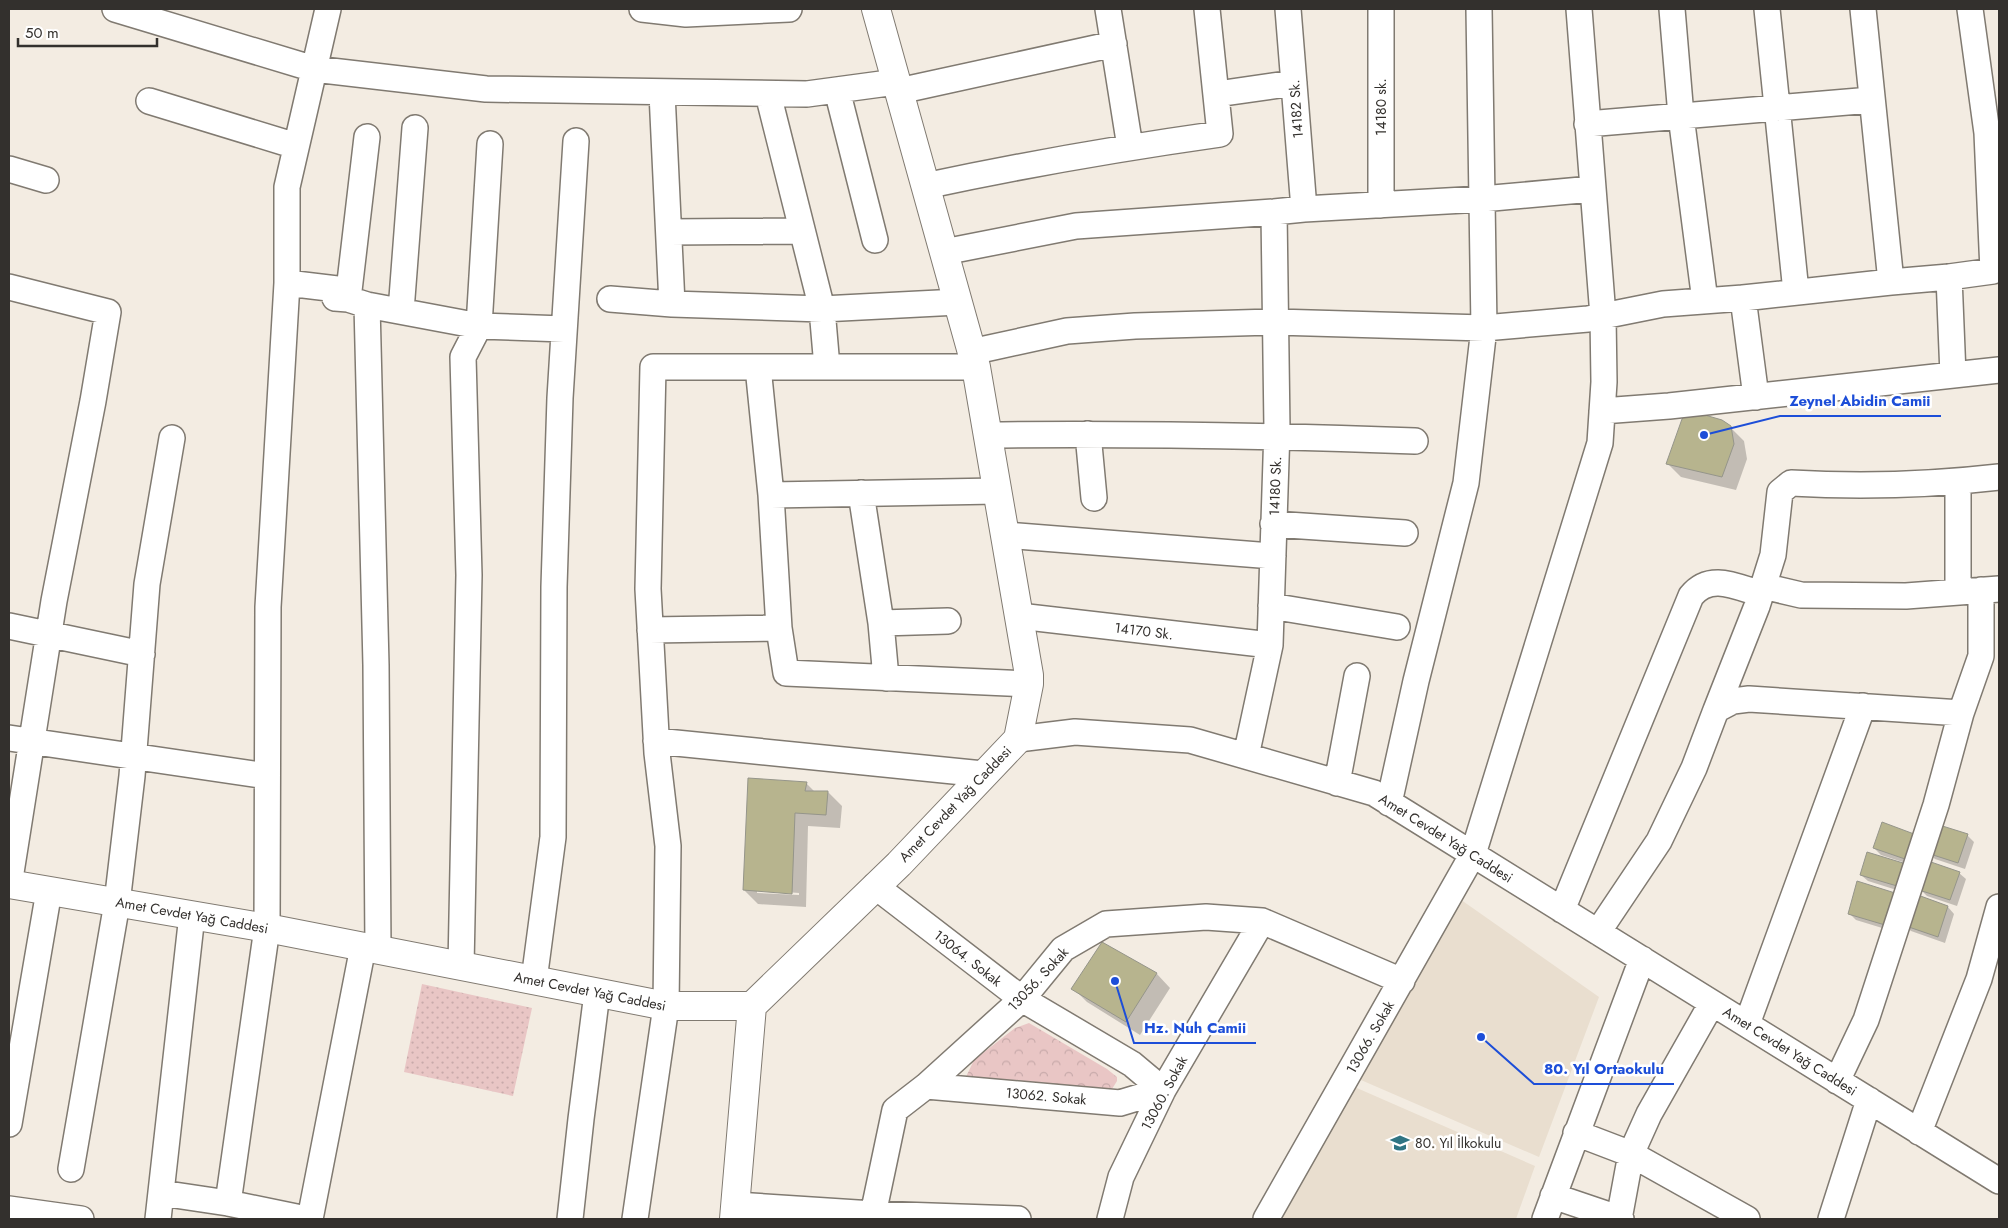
<svg xmlns="http://www.w3.org/2000/svg" width="2008" height="1228" font-family="Jost,sans-serif">
  <style>
    .built { fill: #e9decf }
    .grass { fill: url(#grass-dots) }
    .park { fill: url(#park-crowns) }
    .shadow { fill: #0003; fill-rule: evenodd }
    .building { fill: #b7b48e; stroke: #95958a }
    .lines { fill: none; stroke-linecap: round; stroke-linejoin: round }
    .minor-casing { stroke: #807a71; stroke-width: 28 }
    .major-casing { stroke: #807a71; stroke-width: 30 }
    .minor { stroke: #fff; stroke-width: 25 }
    .major { stroke: #fff; stroke-width: 28 }
    .labels { text-anchor: middle; dominant-baseline: central; stroke-width: 5; stroke-linejoin: round; paint-order: stroke }
    .street-label { font-size: 14px; fill: #33302d; stroke: #fff }
    .poi-label { font-size: 14px; fill: #33302d; stroke: #fff; text-anchor: start }
    .leader { fill: none; stroke: #1d4ed8; stroke-width: 2 }
    .callout-dot { fill: #1d4ed8; stroke: #fff; stroke-width: 2 }
    .callout-label { font-size: 15px; text-anchor: middle; font-weight: bold; fill: #1d4ed8; stroke: #fff; stroke-width: 5; stroke-linejoin: round; paint-order: stroke }
  </style>
  <defs>
    <pattern id="grass-dots" width="8" height="8" patternUnits="userSpaceOnUse" patternTransform="scale(1.25)"><rect width="8" height="8" fill="#e9c6c5"/><path d="M2 2h.1M6 6h.1" fill="none" stroke="#c8aaaa" stroke-width="1.8" stroke-linecap="round"/></pattern>
    <pattern id="park-crowns" width="20" height="18" patternUnits="userSpaceOnUse" patternTransform="scale(1.25)"><rect width="20" height="18" fill="#e9c6c5"/><path d="M2 6a3 3 0 1 1 6 0M12 15a3 3 0 1 1 6 0" fill="none" stroke="#c8aaaa"/></pattern>
  </defs>
  <rect width="100%" height="100%" fill="#f3ece2"/>
  <!-- built -->
  <path class="built" d="M1457 897 1599 997 1539 1157 1354 1077Z
    M1350 1085 1535 1166 1516 1219H1279Z"/>
  <!-- grass -->
  <path class="grass" d="M422 984 532 1008 513 1096 404 1072Z"/>
  <!-- park -->
  <path class="park" d="M1029 1023 1107 1069 1117 1077V1081L1112 1089 1101 1093 965 1079 974 1060 1015 1028Z"/>
  <!-- shadow -->
  <path class="shadow" d="M1730 427 1744 441 1747 459 1736 490 1681 477 1667 463Z
    M806 783 815 792H828L842 806 840 828 808 826 806 907 758 904 744 890ZM757 890 799 893V895L757 893Z
    M1913 835 1912 865 1881 855 1874 848Z
    M1967 835 1974 842 1965 869 1935 859 1928 852Z
    M1868 854 1903 864 1910 871 1903 892 1868 881 1861 875Z
    M1959 873 1966 879 1957 906 1927 896 1920 889Z
    M1858 883 1892 931 1856 920 1849 913Z
    M1948 907 1954 914 1945 943 1911 931 1904 925Z
    M1157 974 1170 988 1140 1035 1087 1002 1073 988Z"/>
  <!-- building -->
  <path class="building" d="M1691 411 1722 420 1731 426 1734 444 1722 477 1666 464 1682 419Z
    M748 778 807 782 805 791H828L826 815 795 813 792 894 743 890Z
    M1882 822 1914 834 1905 859 1873 848Z
    M1936 824 1968 834 1958 863 1927 853Z
    M1867 852 1903 863 1897 886 1860 875Z
    M1928 861 1960 872 1950 900 1919 890Z
    M1857 881 1895 893 1885 925 1848 914Z
    M1915 894 1948 906 1938 937 1903 925Z
    M1102 942 1157 973 1126 1022 1071 989Z"/>
  <g class="lines">
    <!-- minor casing -->
    <g class="minor-casing">
      <path id="minor" d="M115 9 314 69 486 89 807 94 896 82
        M642 9 686 14 789 9
        M1108 9 1130 147
        M1288 9 1304 209
        M1381 9V205
        M1672 9 1681 116 1705 301
        M1767 9 1796 292
        M1863 9 1891 282
        M837 90 875 240
        M899 91 1114 44
        M662 93 672 304
        M768 94 822 309 827 367
        M1217 94 1294 83
        M149 101 296 146
        M1587 124 1871 100
        M9 169 46 180
        M925 186C1023 165 1121 148 1220 134L1207 9
        M669 232 802 231
        M944 252 1076 226 1274 212 1304 209 1482 199 1592 189
        M1949 277 1953 375
        M287 283 337 289 335 298 348 299 367 305 479 326 564 329
        M9 287 108 312 93 401 54 601 9 885
        M1743 298 1756 397
        M348 299 367 137
        M610 299 672 304 822 309 958 302
        M367 305 376 665 378 950
        M401 311 415 128
        M971 352 1067 331 1135 326 1276 322 1484 328 1588 319 1663 304 1743 298 1891 282 1949 277 1993 271 1987 133 1970 9
        M758 367 771 495 779 628 786 673 1029 684
        M1602 411 1669 406 1999 370
        M1088 434 1094 498
        M987 435C1130 433 1272 436 1415 441
        M1958 482V592
        M861 493 881 623 886 678
        M771 495 997 491
        M1273 524 1405 533
        M1005 535 1273 556
        M1763 586 1801 595 1906 596 1999 589
        M1271 606 1397 627
        M1019 616 1270 645
        M881 623 948 621
        M9 626 142 654
        M650 630 779 628
        M1716 710 1757 606 1773 555 1780 492 1791 483C1861 487 1930 485 1999 477
        M9 738 267 776
        M1018 739 1075 732 1190 740 1374 793 1999 1181
        M656 741 983 774
        M1246 756 1270 645 1277 429 1274 212
        M1337 783 1357 676
        M1389 803 1416 681 1466 483 1484 328 1479 9
        M875 886 1022 999 1132 1064 1163 1090
        M1562 910 1691 596C1710 572 1737 587 1761 594
        M1598 932 1659 841 1694 768 1716 710 1733 701 1749 699 1961 713
        M461 966 469 575 463 357 479 326 490 144
        M534 980 553 837 554 587 560 398 576 141
        M1747 1024 1863 706
        M1837 1081 1866 1020 1936 805 1961 713 1981 656V590
        M926 1086 1120 1103 1163 1090
        M9 1124 49 891
        M1919 1132 1979 979 1999 907
        M1576 1133 1631 1154 1747 1219
        M71 1169 117 903 132 776 147 584 172 438
        M161 1193 228 1203 306 1219
        M1553 1196 1621 1219
        M228 1203 267 928 268 607 287 283V187L328 9
        M736 1205 873 1214 1018 1219
        M9 1209 81 1219
        M158 1219 192 915
        M310 1219 363 947
        M570 1219 581 1119 597 993
        M635 1219 666 1006 668 846 657 753 648 589 653 367H976
        M872 1219 895 1110 926 1086 1022 999 1063 949 1106 924 1206 917 1262 921 1402 981
        M1110 1219 1121 1177 1163 1090 1262 921
        M1266 1219 1473 854 1600 443 1604 382 1603 316 1579 9
        M1545 1219 1642 959
        M1619 1219 1631 1154 1649 1114 1712 1003
        M1831 1219 1869 1100"/>
    </g>
    <!-- major casing -->
    <g class="major-casing">
      <path id="major" d="M9 884 267 928 666 1006H752L899 864 1018 739 1029 684V675L976 367 876 9
        M734 1219 752 1006"/>
    </g>
    <!-- minor -->
    <use href="#minor" class="minor"/>
    <!-- major -->
    <use href="#major" class="major"/>
  </g>
  <!-- icons -->
  <defs>
    <g id="school-bare" transform="scale(1.5)"><path d="M0-5L7-2L0 1L-7-2ZM-4 1L0 2.5L4 1V4Q0 6-4 4Z" fill="#2f7483" stroke="#fff" stroke-width="2.5" paint-order="stroke"/></g>
  </defs>
  <g fill-rule="evenodd">
    <use href="#school-bare" x="1400" y="1143"/>
  </g>
  <g class="labels">
    <!-- street labels -->
    <g class="street-label">
      <text transform="translate(1381 107) rotate(-90)">14180 sk.</text>
      <text transform="translate(1296 109) rotate(-94)">14182 Sk.</text>
      <text transform="translate(1275 486) rotate(-88)">14180 Sk.</text>
      <text transform="translate(1144 631) rotate(7)">14170 Sk.</text>
      <text transform="translate(955 804) rotate(-46)">Amet Cevdet Yağ Caddesi</text>
      <text transform="translate(1446 838) rotate(32)">Amet Cevdet Yağ Caddesi</text>
      <text transform="translate(192 915) rotate(10)">Amet Cevdet Yağ Caddesi</text>
      <text transform="translate(968 958) rotate(38)">13064. Sokak</text>
      <text transform="translate(1038 979) rotate(-47)">13056. Sokak</text>
      <text transform="translate(590 991) rotate(11)">Amet Cevdet Yağ Caddesi</text>
      <text transform="translate(1370 1037) rotate(-60)">13066. Sokak</text>
      <text transform="translate(1790 1051) rotate(32)">Amet Cevdet Yağ Caddesi</text>
      <text transform="translate(1164 1093) rotate(-62)">13060. Sokak</text>
      <text transform="translate(1046 1096) rotate(5)">13062. Sokak</text>
    </g>
    <!-- poi labels -->
    <g class="poi-label">
      <text x="1415" y="1143">80. Yıl İlkokulu</text>
    </g>
  </g>
  <!-- callouts -->
  <path class="leader" d="M1704 435L1780 416H1941M1115 981L1134 1043H1256M1481 1037L1534 1084H1674"/>
  <g class="callout-dot">
    <circle cx="1704" cy="435" r="5"/>
    <circle cx="1115" cy="981" r="5"/>
    <circle cx="1481" cy="1037" r="5"/>
  </g>
  <g class="callout-label">
    <text x="1860" y="406">Zeynel Abidin Camii</text>
    <text x="1195" y="1033">Hz. Nuh Camii</text>
    <text x="1604" y="1074">80. Yıl Ortaokulu</text>
  </g>
  <!-- border -->
  <rect width="2008" height="1228" fill="none" stroke="#33302d" stroke-width="20"/>
  <!-- scale -->
  <path d="M18 38v8h139v-8" fill="none" stroke="#33302d" stroke-width="2.5"/>
  <text x="25" y="38" font-size="15" fill="#33302d" stroke="#ffffff" stroke-width="4" paint-order="stroke">50 m</text>
</svg>
